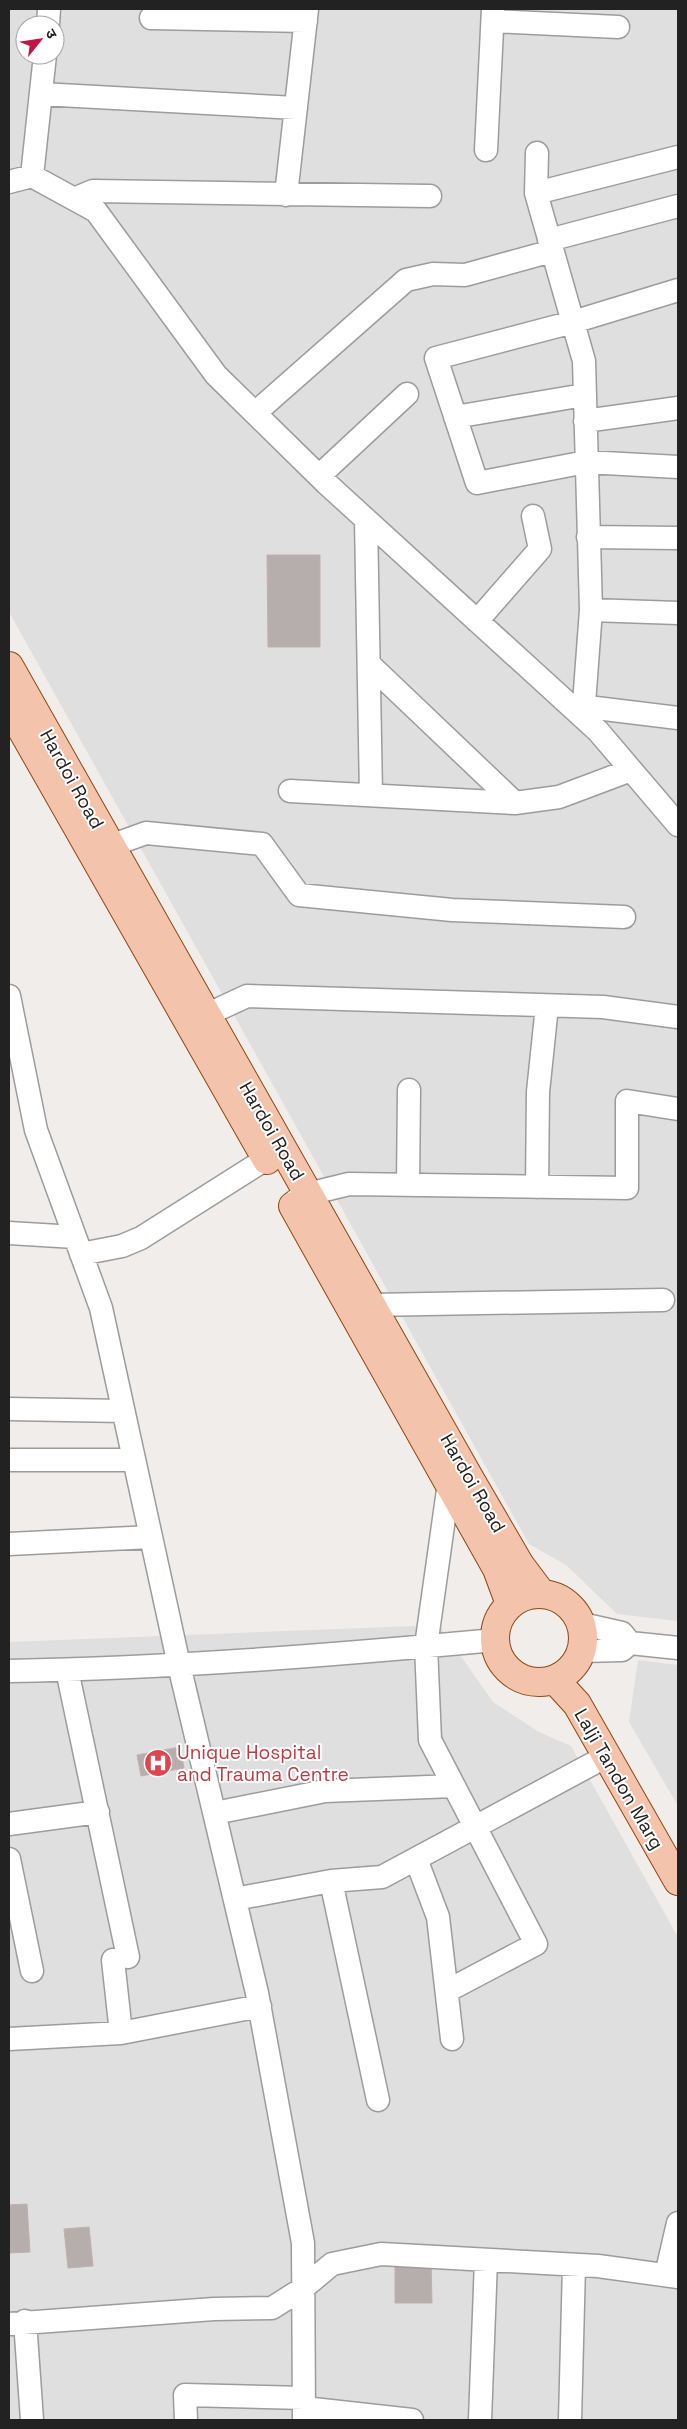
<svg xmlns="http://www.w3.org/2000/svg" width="687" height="2429" font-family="'Space Grotesk','Noto Sans Devanagari',sans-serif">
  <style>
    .residential { fill: #e0dfdf; fill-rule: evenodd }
    .building { fill: #b6aeac; stroke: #c1b1ad }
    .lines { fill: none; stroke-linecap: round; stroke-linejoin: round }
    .minor-casing { stroke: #9c9c9c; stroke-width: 25 }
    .major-casing { stroke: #90460f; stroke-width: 30 }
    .minor { stroke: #fff; stroke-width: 22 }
    .major { stroke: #f3c3ac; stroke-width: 28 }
    .labels { text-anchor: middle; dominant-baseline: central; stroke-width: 4; stroke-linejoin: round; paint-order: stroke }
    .street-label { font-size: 19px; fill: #222; stroke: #fff }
    .health-label { font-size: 19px; fill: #be3a42; stroke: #fff; text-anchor: start }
  </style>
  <rect width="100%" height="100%" fill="#f1edea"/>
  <!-- residential -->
  <path class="residential" d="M9 9H678V1621L617 1614 566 1565 529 1544 9 612ZM25 25H55V55H25Z
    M439 1625 493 1702 539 1732 571 1746 678 1937V2420H9V1642Z
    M638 1660 678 1665V1806L629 1722Z"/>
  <!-- building -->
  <path class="building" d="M267 555H320V647H268Z
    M180 1747 184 1768 141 1776 137 1755Z
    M27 2204 30 2252 9 2253V2205Z
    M89 2227 93 2266 68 2268 64 2229Z
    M395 2261H431L432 2303H395Z"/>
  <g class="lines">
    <!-- minor casing -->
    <g class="minor-casing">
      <path id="minor" d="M151 18 306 21
        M493 21 618 27
        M48 25 49 9
        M41 94 296 108
        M486 150 493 9
        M537 153 536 193 584 361 591 610 583 717
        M32 176 45 55
        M9 182 32 176 96 211 216 375 326 483 598 731 678 825
        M536 193 678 157
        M286 195 307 9
        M74 199 93 191 430 196
        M549 240 678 206
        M678 290 573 322 436 358 477 483 586 462 678 467
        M255 413 406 280 433 274 465 275 552 251
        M455 417 584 395
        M585 421 678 408
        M319 476 407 394
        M366 520 371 795
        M588 537 678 538
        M591 610 678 613
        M477 621 540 549 533 516
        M369 664 515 803
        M583 717 596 708 678 718
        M290 791 515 803 559 797 631 770
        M110 846 146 833 262 844 299 895 452 910 624 917
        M9 996 36 1130 101 1308 179 1665 257 1993 303 2243 304 2420
        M206 1015 247 996 603 1007 678 1017
        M408 1185 409 1090
        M537 1187 538 1092 547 1006
        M295 1201 308 1194 349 1184 627 1188V1101L678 1109
        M9 1233 75 1237
        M81 1254 122 1246 141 1238 266 1159
        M371 1305 663 1300
        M9 1409 123 1411
        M9 1460H133
        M9 1544 151 1537
        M582 1624 622 1633 630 1643
        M582 1651 622 1650 630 1643 678 1648
        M67 1670 128 1957
        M9 1671C172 1668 333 1655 495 1640
        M215 1813 325 1791 454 1786
        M9 1824 98 1812
        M9 1859 32 1971
        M416 1859 438 1917 452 2039
        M331 1881 378 2100
        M235 1899 331 1881 382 1877 607 1756
        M113 1960 121 2033
        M447 1991 536 1944 430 1740 426 1646 449 1483 455 1479
        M9 2039 121 2033 260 2006
        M666 2275 678 2223
        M25 2321 32 2420
        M9 2324 214 2309 272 2308 302 2289 332 2264 381 2254 598 2266 678 2277
        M304 2408 412 2420
        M186 2420 185 2395 304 2398
        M480 2420 486 2260
        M570 2420 574 2265"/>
    </g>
    <!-- major casing -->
    <g class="major-casing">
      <path id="major" d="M9 666 471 1481 520 1565 541 1593
        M9 707 267 1160
        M293 1206 497 1569 510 1604
        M495 1638a44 44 0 1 1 88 0a44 44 0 1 1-88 0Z
        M555 1680 577 1704 678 1881"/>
    </g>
    <!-- minor -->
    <use href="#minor" class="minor"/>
    <!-- major -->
    <use href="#major" class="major"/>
  </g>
  <!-- icons -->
  <defs>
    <g id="hospital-disc" transform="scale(1.4375)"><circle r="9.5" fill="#e0444e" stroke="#fff"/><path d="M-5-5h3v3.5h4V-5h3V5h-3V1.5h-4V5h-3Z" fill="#fff"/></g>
  </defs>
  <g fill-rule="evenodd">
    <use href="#hospital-disc" x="158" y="1763"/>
  </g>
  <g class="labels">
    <!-- street labels -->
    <g class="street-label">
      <text transform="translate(72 779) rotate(61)">Hardoi Road</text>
      <text transform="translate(272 1131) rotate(60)">Hardoi Road</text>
      <text transform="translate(473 1483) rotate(60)">Hardoi Road</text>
      <text transform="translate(619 1779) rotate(60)">Lalji Tandon Marg</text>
    </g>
    <!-- health labels -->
    <g class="health-label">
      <text x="177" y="1752">Unique Hospital<tspan x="177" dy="22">and Trauma Centre</tspan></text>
    </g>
  </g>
  <!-- border -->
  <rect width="687" height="2429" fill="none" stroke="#222222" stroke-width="20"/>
  <!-- north arrow -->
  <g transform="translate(40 40) rotate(60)"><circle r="24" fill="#ffffff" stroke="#a7a7a7"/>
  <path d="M0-4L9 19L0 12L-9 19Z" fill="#bf153e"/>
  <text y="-8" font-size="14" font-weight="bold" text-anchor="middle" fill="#222222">उ</text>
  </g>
</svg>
